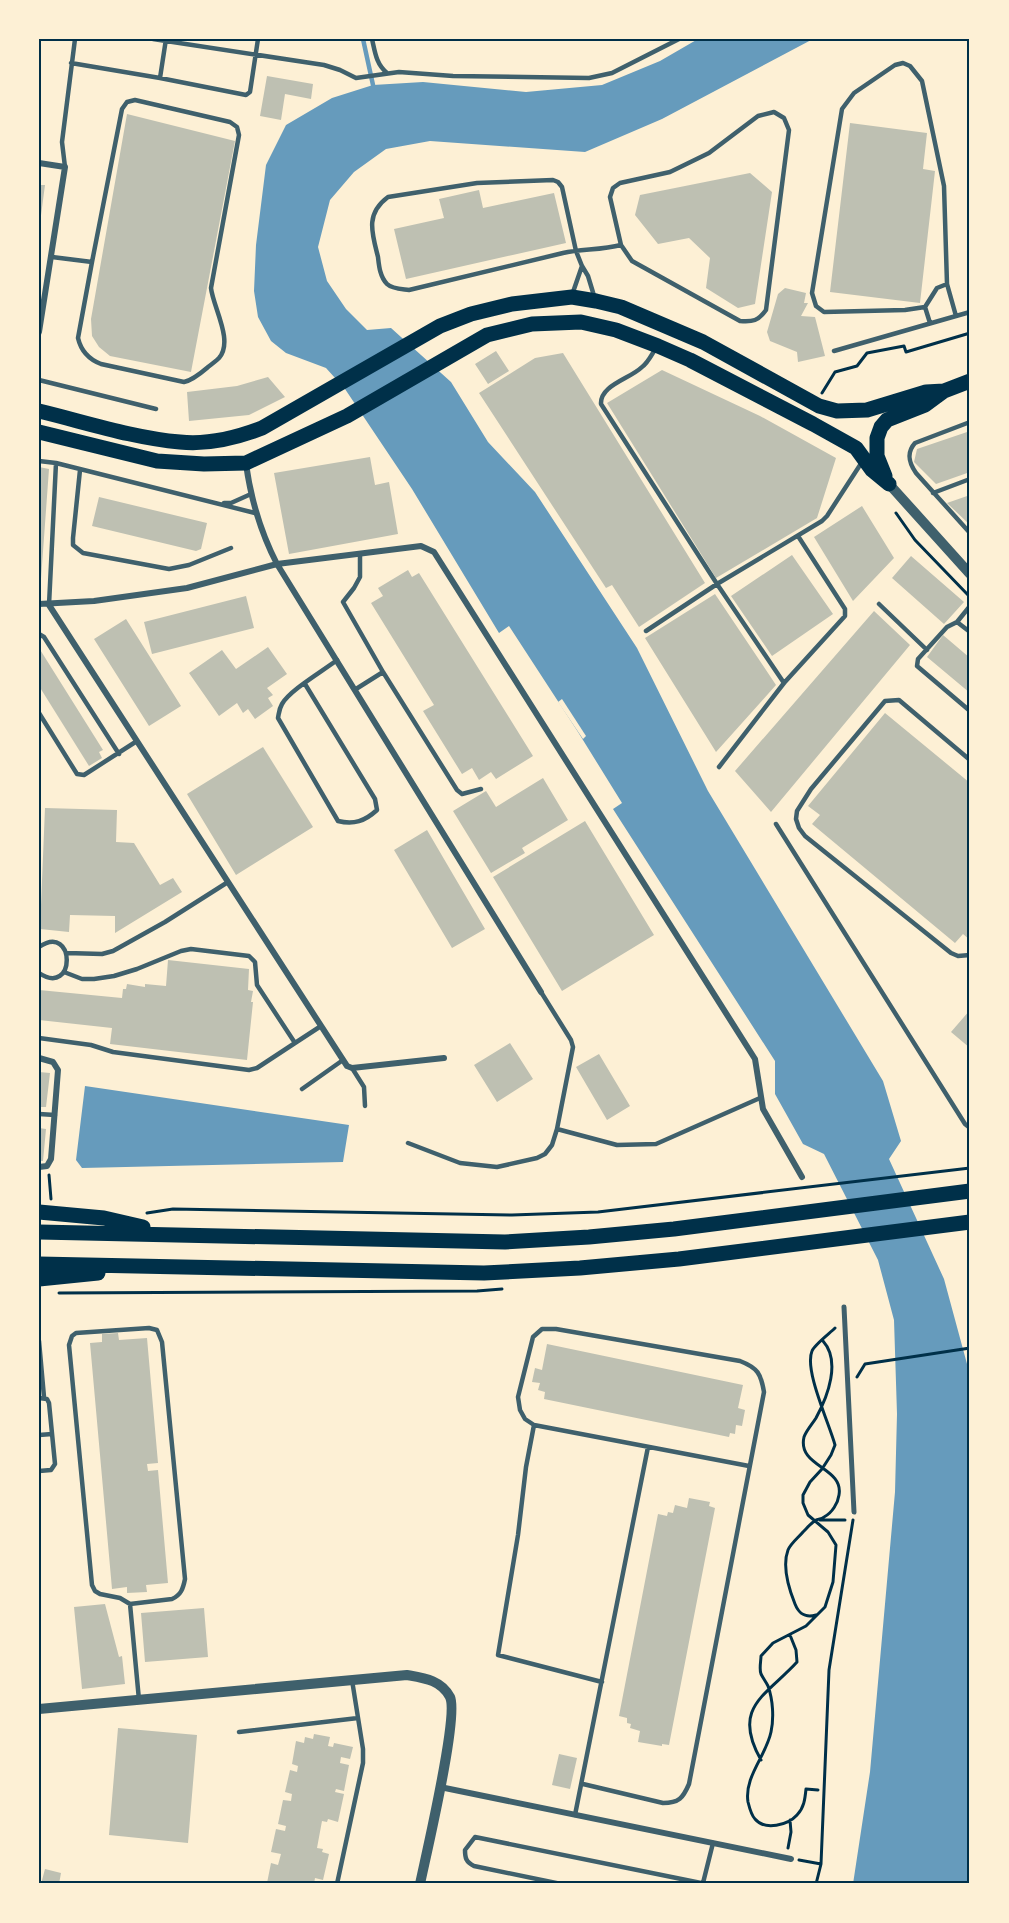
<svg xmlns="http://www.w3.org/2000/svg" width="1009" height="1923" font-family="'Public Sans',sans-serif">
  <style>
    .water { fill: #669bbc }
    .pier { fill: #fdf0d5 }
    .lines { fill: none; stroke-linecap: round; stroke-linejoin: round }
    .stream { stroke: #669bbc; stroke-width: 4.5 }
    .building { fill: #bec0b2 }
    .path { stroke: #003049; stroke-width: 3 }
    .service { stroke: #3f606c; stroke-width: 4.5 }
    .pedestrian { stroke: #3f606c; stroke-width: 5 }
    .minor { stroke: #3f606c; stroke-width: 6 }
    .tertiary { stroke: #3f606c; stroke-width: 10 }
    .primary { stroke: #003049; stroke-width: 15 }
    .trunk { stroke: #003049; stroke-width: 15 }
    .neatline { fill: none; stroke: #003049; stroke-width: 2 }
  </style>
  <rect width="100%" height="100%" fill="#fdf0d5"/>
  <!-- water -->
  <path class="water" d="M698 39H813L662 119 585 152 430 141 386 149 354 172 330 200 318 247 327 281 346 309 367 330 391 328 451 382 488 442 535 492 637 648 708 791 883 1081 901 1141 889 1159 944 1279 970 1375V1884H853L870 1772 895 1492 897 1414 894 1320 878 1260 824 1154 803 1144 775 1094V1061L613 809 622 803 578 732 509 626 499 633 412 489 345 389 326 368 286 353 271 341 258 317 254 291 256 245 266 165 286 125 332 98 373 85 423 82 526 92 602 85 660 61Z
    M85 1086 349 1125 343 1162 82 1168 76 1160Z"/>
  <!-- pier -->
  <path class="pier" d="M562 699 586 736 583 739 558 702Z"/>
  <g class="lines">
    <!-- stream -->
    <path class="stream" d="M363 39 373 85"/>
  </g>
  <!-- building -->
  <path class="building" d="M267 76 313 84 311 99 285 94 281 120 260 116Z
    M127 114 235 141 191 372 110 356 99 347 92 336 91 319Z
    M850 123 927 133 923 169 935 171 920 303 830 292Z
    M750 173 772 192 755 304 738 308 706 288 710 258 689 238 658 244 635 215 640 195Z
    M39 185H45L40 223H39Z
    M479 190 483 208 554 193 566 243 406 279 394 229 444 218 439 199Z
    M785 288 806 293 804 303H808L801 316 815 317 825 356 798 362 797 352 770 341 767 332 778 294Z
    M496 351 509 371 488 384 475 364Z
    M563 353 705 583 639 627 612 585 606 588 479 393 535 358Z
    M662 370 760 416 836 458 817 518 716 578 607 403Z
    M268 377 285 397 249 415 189 421 187 392 237 386Z
    M970 431V472L936 484 914 462 917 449Z
    M370 457 375 485 389 482 398 534 289 554 274 473Z
    M39 467 49 469 41 579H39Z
    M970 495V525L947 503Z
    M99 497 207 523 201 549 196 551 92 526Z
    M862 506 894 558 853 601 814 537Z
    M792 555 833 614 772 656 731 596Z
    M911 556 964 602 944 624 892 578Z
    M408 570 412 577 419 573 533 756 496 779 491 772 479 780 472 768 462 774 423 711 434 705 371 603 383 596 378 588Z
    M715 594 776 685 716 752 645 638Z
    M246 596 254 628 152 654 144 622Z
    M874 611 910 645 771 812 735 771Z
    M126 619 181 706 149 726 94 639Z
    M943 635 970 658V693L927 657Z
    M268 647 287 674 267 688 273 695 268 698 273 706 255 719 248 709 243 713 237 703 219 716 189 673 222 650 236 669Z
    M39 648 103 750 99 752 102 758 89 766 39 686Z
    M885 713 970 783V940L963 934 955 943 812 824 820 815 808 806Z
    M263 747 313 827 236 875 187 794Z
    M543 778 568 820 522 848 525 853 491 873 453 811 486 791 496 807Z
    M45 808 117 810 116 842 134 843 160 885 173 878 182 892 115 933V916L70 915 69 932 40 929Z
    M585 821 654 935 562 991 493 877Z
    M427 830 485 929 452 948 394 850Z
    M168 960 249 969 248 990 253 991 251 1002H253L247 1060 110 1044 112 1028 39 1020V990L122 998 123 989H126L127 984 145 987V984L166 986Z
    M970 1010V1048L951 1032Z
    M510 1043 533 1079 497 1102 474 1065Z
    M599 1054 630 1106 607 1120 576 1067Z
    M39 1072 50 1073 46 1107H39Z
    M39 1128 46 1129 43 1161H39Z
    M118 1333 119 1340 147 1338 158 1463 147 1464 148 1471 158 1470 168 1583 146 1585 147 1592 127 1593V1587L112 1589 90 1343 102 1342V1334Z
    M547 1344 743 1385 738 1408 745 1410 742 1426 736 1425 735 1434 730 1433 729 1437 544 1399 545 1392 538 1390 540 1383 532 1382 535 1368 542 1370Z
    M689 1498 710 1502 709 1506 715 1508 669 1745 662 1744V1746L638 1742 640 1731 630 1728 631 1724 627 1723V1718L619 1716 658 1514 667 1516 668 1512 673 1513 675 1505 687 1508Z
    M105 1604 119 1657 122 1656 125 1684 82 1689 74 1607Z
    M204 1608 208 1657 145 1662 141 1613Z
    M118 1728 197 1735 188 1843 109 1835Z
    M314 1734 330 1737 328 1746 333 1747 334 1743 353 1747 350 1759 341 1757 340 1763 349 1765 344 1791 336 1789 335 1792 344 1794 338 1822 328 1819 327 1822 322 1821 317 1848 323 1849 322 1852 329 1854 323 1880 315 1878 314 1884 267 1883 271 1863 278 1865 281 1854 271 1852 276 1829 285 1831 286 1826 278 1824 283 1800 291 1801 292 1794 285 1792 290 1770 297 1772 298 1766 292 1764 296 1741 304 1743 305 1737 313 1739Z
    M559 1754 577 1758 570 1789 552 1785Z
    M45 1869 61 1873 59 1884H41Z"/>
  <g class="lines">
    <!-- path -->
    <path class="path" d="M822 393 835 372 857 366 867 353 904 346 906 352 970 333
      M896 513 915 540 969 596
      M49 1175 51 1199
      M147 1213 173 1209 512 1215 598 1212 970 1168
      M970 1235V1254
      M59 1293 477 1291 502 1289
      M857 1377 865 1364 970 1348
      M820 1520H845
      M816 1615C805 1618 799 1614 795 1604 789 1589 782 1566 788 1550 791 1543 798 1538 803 1532 807 1528 811 1523 816 1520 818 1519 822 1519 824 1517 832 1513 838 1503 839 1495 844 1467 797 1467 804 1437 806 1431 813 1423 816 1418 828 1396 841 1361 823 1341
      M761 1760C731 1707 766 1696 797 1662L796 1650 790 1635
      M818 1790 806 1789C805 1799 804 1808 797 1815 788 1825 765 1831 755 1819 752 1816 749 1806 748 1802 744 1777 766 1756 771 1732 774 1718 773 1700 768 1686 766 1682 763 1678 761 1674 759 1669 761 1661 761 1656L773 1643 806 1626 825 1607 833 1582 836 1545 828 1532 808 1515 803 1503V1495L810 1482 822 1469 831 1455 835 1445C829 1423 804 1370 812 1351 814 1345 830 1333 835 1328
      M788 1848 791 1832 790 1820
      M799 1860 821 1864
      M816 1884 821 1864 829 1670 853 1520"/>
    <!-- service -->
    <path class="service" d="M153 39 324 65 340 70 356 78 399 72 453 76 589 78 612 73 679 39
      M372 39C375 52 376 64 387 73
      M71 63 160 78 246 95 250 92 258 39
      M160 78 166 39
      M774 112 784 118 789 130 766 310C758 321 753 322 740 321L632 261 621 245 610 197 613 188 620 183 670 172 709 153 758 116Z
      M65 167 62 142 75 39
      M52 257 92 262 122 109 127 102 135 100 230 122 237 127 239 135 211 288C213 307 234 341 219 358 216 361 212 364 208 367 201 373 193 380 184 382L101 364C88 359 81 351 78 338L92 262
      M947 284 937 288 925 307 905 310 824 312 816 306 812 293 842 109 854 93 895 65 903 63 910 66 922 81 944 186 947 284 956 316
      M572 295 582 266
      M595 299 588 276 582 266 576 251 562 187 558 182 553 180 477 183 388 197C365 214 372 233 378 257 379 266 380 277 387 284 392 289 402 289 409 290L563 253C582 249 601 250 621 245
      M925 307 930 323
      M656 348C652 354 648 363 642 367 630 379 600 385 601 404L717 584 784 683
      M834 351 970 312
      M39 380 156 409
      M970 422 915 443C906 453 909 463 916 473L970 533
      M39 461 56 463 255 513
      M80 470 73 538V545L83 553 169 569 189 565 231 548
      M933 493 970 479
      M224 503H231L251 494
      M360 555V577L354 588 343 602 383 672
      M879 604 927 650
      M49 605 56 463
      M970 606 957 622 970 632
      M957 622 947 627 918 659 917 666 970 711
      M646 631 717 584 822 521 827 516 862 462
      M39 634 44 637 119 754
      M305 684 375 799 377 810C365 821 354 825 338 821L278 718C279 713 279 709 282 704 290 690 323 671 337 660
      M356 689 383 672 457 790 462 794 481 789
      M39 713 77 774 84 775 137 741
      M970 760 899 700 885 701 811 789 797 811 796 819 799 828 805 836 951 953 958 956 970 955
      M719 767 784 683 845 616V609L798 536
      M776 824 965 1124 970 1128
      M39 947C76 922 76 998 39 973
      M67 953 102 954 113 951 165 922 228 882
      M39 1038 91 1045 113 1052 249 1070 257 1068 295 1043 257 985 255 962 249 956 191 949 181 951 137 969 114 976 94 979H82L64 972
      M295 1043 321 1026
      M352 1068 364 1087 365 1106
      M302 1089 343 1060
      M39 1114 55 1115
      M557 1129 617 1145 656 1144 760 1098
      M408 1143 460 1163 497 1167 537 1158 545 1154 552 1145 557 1129 573 1047 571 1040 541 992
      M149 1328 157 1330 162 1342 185 1579C183 1589 181 1595 172 1599L130 1604 120 1598 100 1594 95 1591 92 1585 69 1345 72 1336 76 1333Z
      M39 1341 44 1397
      M39 1398 47 1399 49 1403 55 1464 51 1470 39 1471
      M534 1425 526 1467 518 1535 498 1655 602 1682
      M39 1435 52 1434
      M130 1604 139 1700
      M239 1732 358 1718
      M583 1784 663 1803C679 1803 683 1798 689 1784L764 1392C761 1374 758 1368 740 1361L556 1329H542L533 1337 518 1397 520 1410 525 1419 534 1425 749 1466
      M575 1815 648 1447
      M703 1883 713 1843
      M337 1884 363 1763V1749L352 1680
      M561 1884 474 1866C466 1862 465 1858 465 1850L475 1837 706 1884"/>
    <!-- pedestrian -->
    <path class="pedestrian" d="M844 1307 854 1512"/>
    <!-- minor -->
    <path class="minor" d="M39 163 65 167 39 332
      M246 464C251 500 260 531 277 564L541 992
      M39 604 94 601 187 588 277 564 421 546 434 552 755 1059 763 1109 802 1177
      M49 605 347 1066 352 1068 444 1058
      M39 1058 53 1062 58 1070 51 1159 47 1166 39 1167
      M440 1787 791 1859"/>
    <!-- tertiary -->
    <path class="tertiary" d="M889 484 970 574
      M39 1709 407 1675C424 1678 441 1680 450 1697 459 1716 426 1855 420 1884"/>
    <!-- primary -->
    <path class="primary" d="M39 411C85 422 133 438 180 442 208 445 236 438 262 428L440 326 471 314 512 304 572 297 596 301 621 307 703 342 819 406 837 411 867 410 926 392 944 391
      M39 432 157 461 204 464 246 463 347 416 487 335 532 324 581 322 616 330 658 346 690 360 813 424 856 448 872 470 889 484
      M885 476 877 456V438L881 427 887 420 925 405 944 391 970 381"/>
    <!-- trunk -->
    <path class="trunk" d="M39 1212 104 1218 143 1227
      M39 1232 505 1242 589 1237 674 1229 970 1191
      M39 1264 484 1273 580 1268 679 1259 970 1222
      M39 1279 98 1273"/>
  </g>
  <!-- border -->
  <rect width="1009" height="1923" fill="none" stroke="#fdf0d5" stroke-width="81"/>
  <rect x="40" y="40" width="928" height="1842" class="neatline"/>
</svg>
